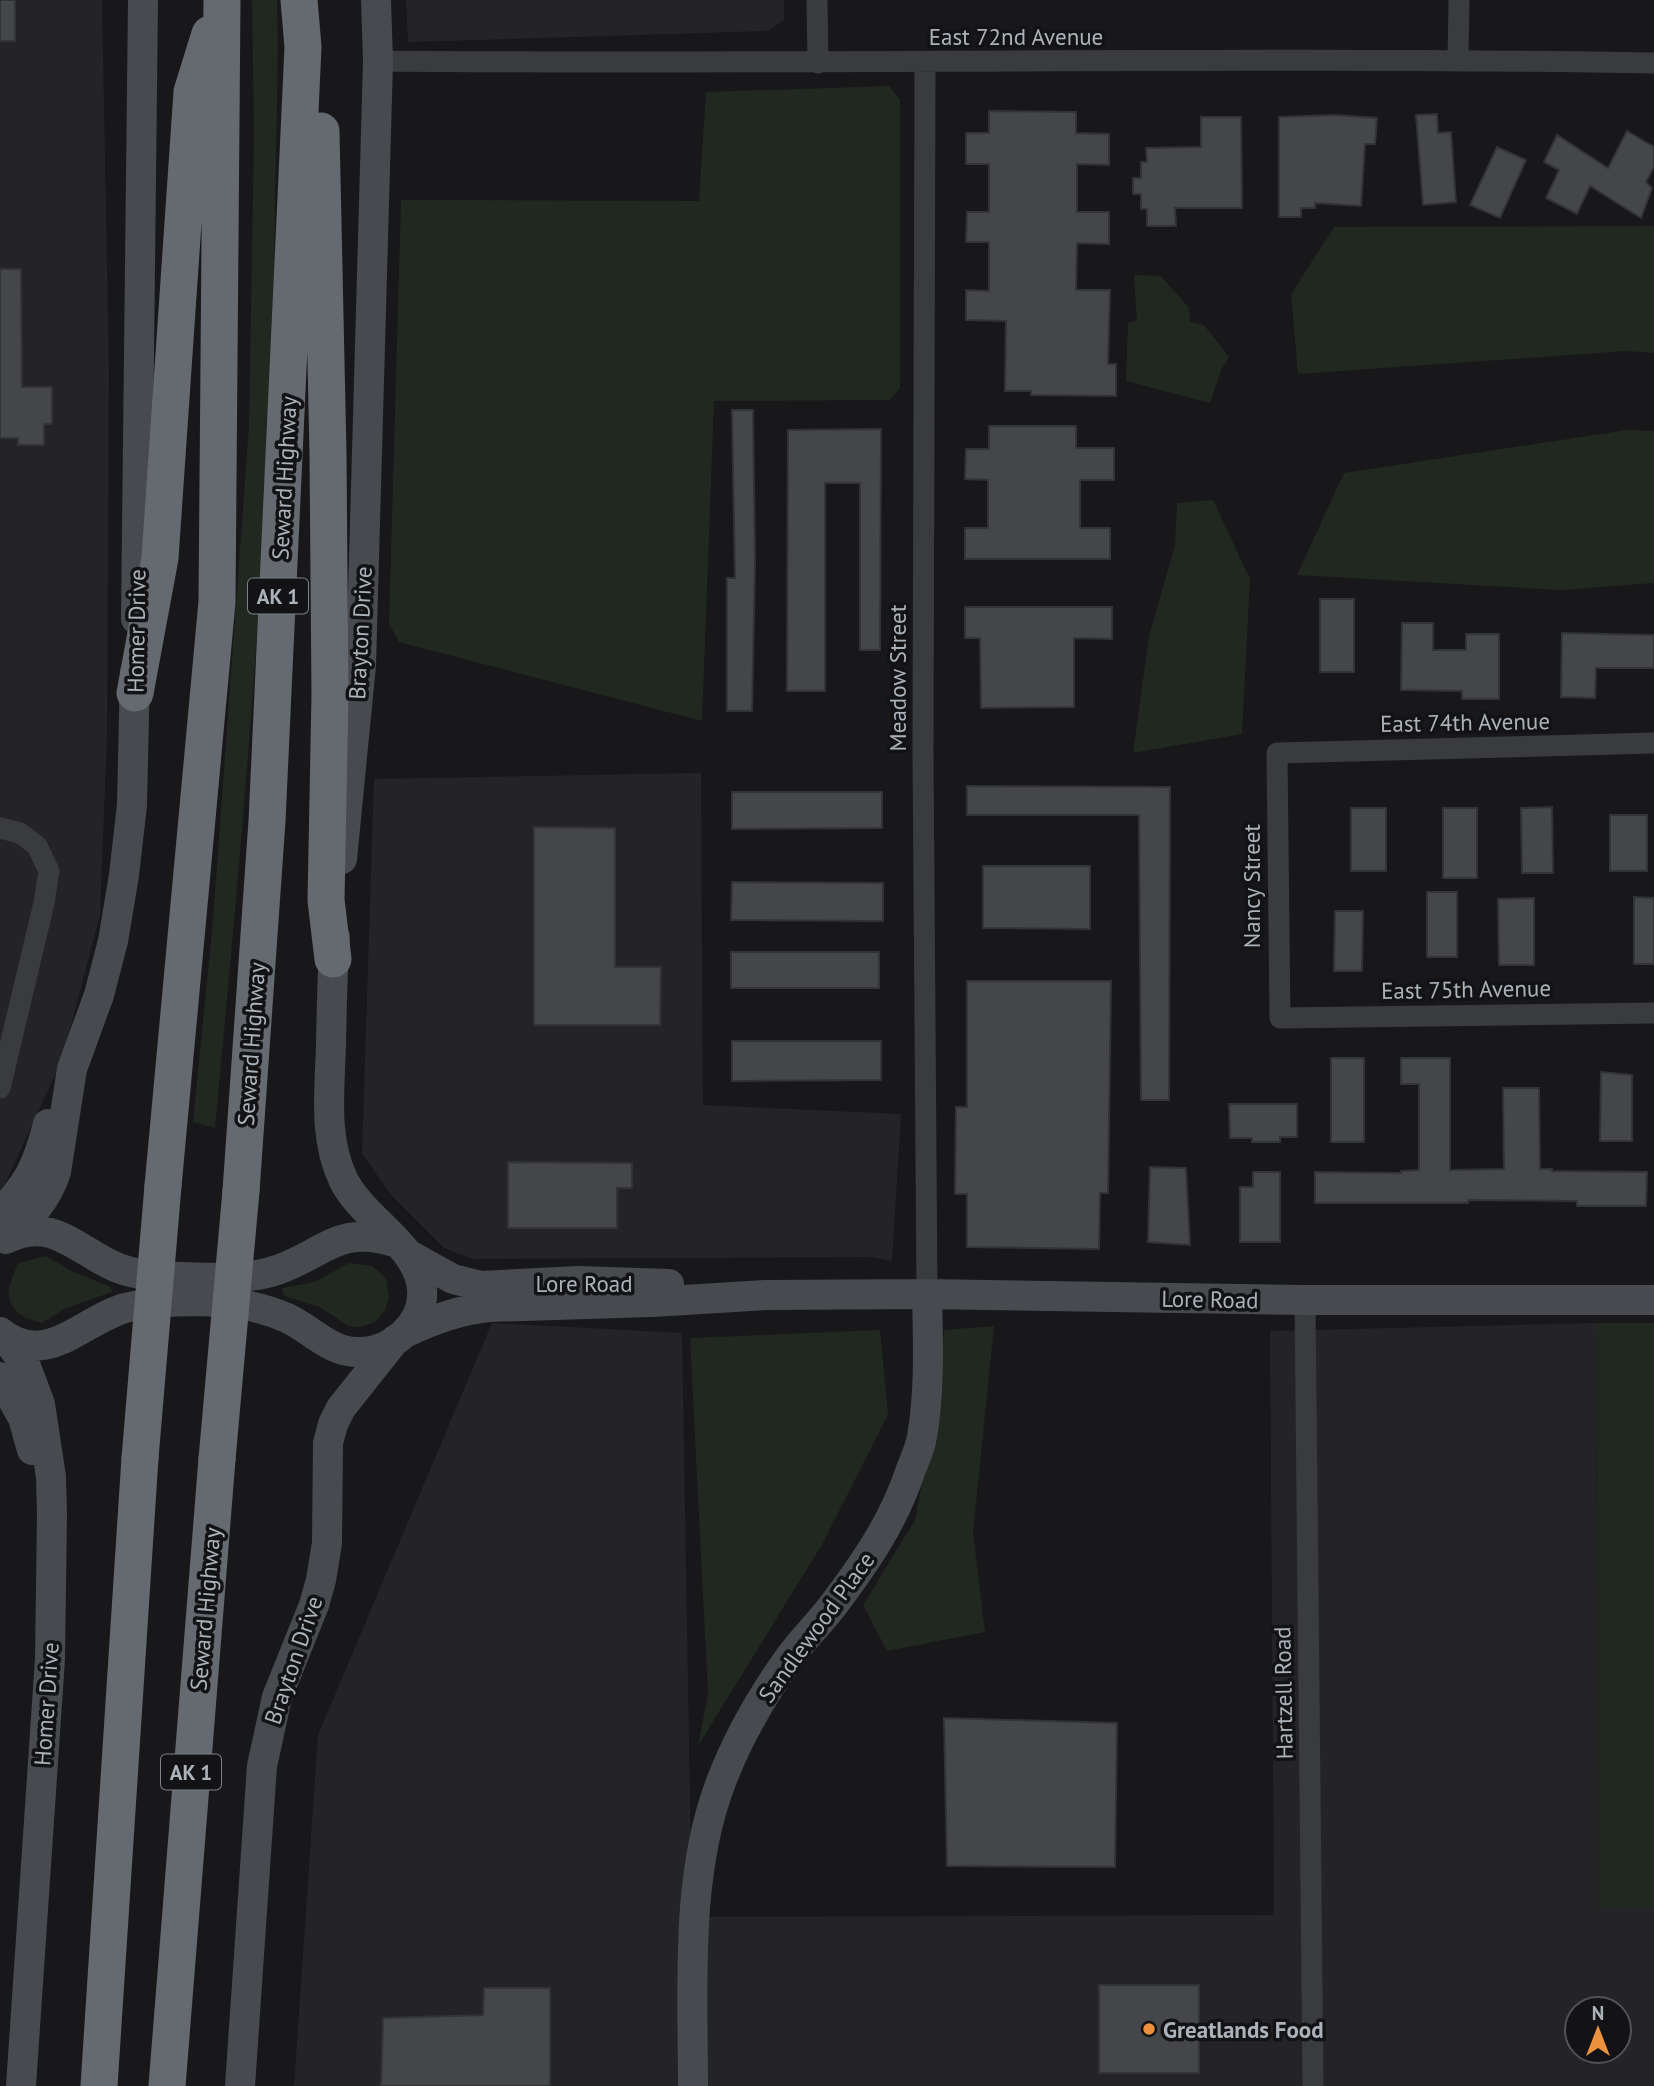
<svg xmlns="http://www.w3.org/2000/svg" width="1654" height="2086" font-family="'PT Sans',sans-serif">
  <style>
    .built { fill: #242427; fill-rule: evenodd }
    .green { fill: #202820 }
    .building { fill: #45464a; stroke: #323336; stroke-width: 2 }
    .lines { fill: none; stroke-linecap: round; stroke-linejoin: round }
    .street { stroke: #393b3f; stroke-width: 21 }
    .secondary { stroke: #474a4f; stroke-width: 30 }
    .highway { stroke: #656a70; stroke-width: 37 }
    .highway-bridge { stroke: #656a70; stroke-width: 37 }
    .poi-dot { fill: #ec913d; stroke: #131315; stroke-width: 2.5 }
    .labels { text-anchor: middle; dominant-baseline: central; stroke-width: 7; stroke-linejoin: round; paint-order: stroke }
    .shield { fill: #131315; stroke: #7d8288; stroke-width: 2 }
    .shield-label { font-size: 21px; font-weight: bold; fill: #abb2b9 }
    .street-label { font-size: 23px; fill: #abb2b9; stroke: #131315 }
    .poi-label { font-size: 23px; font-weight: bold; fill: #abb2b9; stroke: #131315; text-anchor: start }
  </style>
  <rect width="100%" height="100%" fill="#18181a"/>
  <!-- built -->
  <path class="built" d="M0 0H102L109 372 107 735 100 915 62 1060 5 1184 0 1189Z
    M406 0H784V20L768 31 408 42Z
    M701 773 703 1105 901 1114 892 1261 872 1257 472 1259 444 1248 390 1194 362 1153 374 779Z
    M492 1323 682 1333 692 1917 1274 1915 1270 1331 1597 1323 1599 1907H1654V2086H294L318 1735ZM1577 2009H1619V2051H1577Z"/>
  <!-- green -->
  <path class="green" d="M252 0H277C279 68 276 136 275 204 272 513 244 820 215 1128L193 1122 213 920 249 426 254 135Z
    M889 86 900 100V388L890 400 714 401 702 721 399 642 389 624 401 200 699 201 706 92Z
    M1654 226V353L1627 351 1298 374 1291 294 1334 227Z
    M1134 275 1161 276 1189 308 1190 322 1204 325 1229 357 1221 370 1210 403 1126 381 1128 323 1137 321Z
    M1627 430 1654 431V583L1561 590 1297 575 1344 473Z
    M1213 500 1250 579 1242 734 1133 753 1149 636 1175 545 1177 503Z
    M46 1256 71 1271 111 1287 112 1292 64 1309 42 1323C5 1315 2 1293 19 1263Z
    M349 1263 372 1266 386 1278 389 1298 385 1310 374 1323 358 1327 348 1326 320 1307 284 1296 282 1288 315 1282Z
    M1597 1323H1654V1907H1599Z
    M994 1326 973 1533 985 1632 887 1651 863 1605 915 1520 925 1467 937 1441 938 1386 944 1330Z
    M880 1330 888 1414 823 1543 698 1746 708 1694 690 1338Z"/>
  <!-- building -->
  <path class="building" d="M0 0H15V41H0Z
    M989 111 1076 112V133L1109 134V165L1077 164V212H1109V244L1077 243 1076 290H1110L1108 364H1116V396L1031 395V391H1005L1006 321 966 320V290L989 291V242H966L967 212H989V164H966V133H989Z
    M1437 114 1438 133 1451 132 1456 202 1423 205 1416 115Z
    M1336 115 1377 118 1375 144H1365L1361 206 1315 203V208H1301V217H1279V117Z
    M1201 117H1241L1242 208H1175L1176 226H1147V209H1141V194H1133V178H1141V162H1147L1146 148 1201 147Z
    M1627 131 1654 147V167L1646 182 1652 188 1641 218 1590 186 1577 214 1546 198 1559 170 1544 162 1557 135 1608 168Z
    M1497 147 1526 160 1500 218 1470 205Z
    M0 269H21L22 387H52V424H44V445H18V438H0Z
    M732 410H753L755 563 752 711H727V578H735Z
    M989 426H1076V448H1114V480H1080V528H1110V559H965V528H988V480L965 479 966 449H989Z
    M881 429 880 650H860V483H825V691H787L788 430Z
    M1320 599H1354V672H1320Z
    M965 607H1112V639L1074 638V707L981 708 980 638H965Z
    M1402 623H1433V650H1466V634H1499V699H1462V691L1401 690Z
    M1562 633 1654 635V668H1596L1595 698 1561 697Z
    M967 786 1170 787 1169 1100H1141L1139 815H967Z
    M732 792H882V828L732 829Z
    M1552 807 1553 873H1522L1521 808Z
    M1351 808H1386V871H1351Z
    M1443 808H1477V878H1443Z
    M1610 815H1647V871H1610Z
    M534 827 615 828V967H661L660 1025H534Z
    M983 866H1090V929L983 928Z
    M732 882 883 883V921L731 920Z
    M1427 892H1457V957H1427Z
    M1634 897 1654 898V964H1634Z
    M1534 898V965H1499L1498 899Z
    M1335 911H1363L1362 971H1334Z
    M731 952H879V988H731Z
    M967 981H1111L1108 1193H1100L1099 1249 967 1247V1194H955L956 1107H967Z
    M732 1041H881V1080L732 1081Z
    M1331 1058H1364V1142H1331Z
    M1401 1058H1450V1170L1504 1169 1503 1088H1539L1540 1169H1552V1171L1647 1172 1646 1206H1577V1201L1468 1200V1203H1315V1172L1401 1173V1171L1419 1170V1084H1401Z
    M1601 1072 1632 1075V1141H1600Z
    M1229 1104H1297V1137H1280V1142H1252V1138H1230Z
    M508 1162 632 1163V1188H617V1228H508Z
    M1150 1167 1186 1168 1190 1245 1148 1242Z
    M1253 1172H1280V1242H1240V1187H1253Z
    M944 1718 1117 1723 1115 1867 947 1866Z
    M1099 1985H1199V2073H1099Z
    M484 1988H550V2086H381L383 2018 483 2015Z"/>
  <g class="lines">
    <!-- street -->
    <path class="street" d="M817 0 818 63
      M1458 60 1459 0
      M378 61C804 65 1229 56 1654 63
      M925 63 923 752 927 1294
      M1654 743 1277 753 1280 1018 1654 1013
      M0 828 20 833 37 846 49 871 44 903 0 1088
      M1305 1300 1313 2086"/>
    <!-- secondary -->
    <path class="secondary" d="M136 619 143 0
      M342 859 361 665 378 61 376 0
      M0 1213C29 1183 38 1164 48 1124
      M9 1237C30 1217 47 1200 56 1172L72 1069 99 995 113 941 124 875 132 805 135 672
      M6 1239C53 1215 78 1252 118 1268 139 1276 160 1276 181 1277 212 1278 248 1280 277 1270 326 1253 338 1224 397 1243
      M408 1254 453 1279 481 1286 578 1281 669 1284
      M0 1332C46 1369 81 1321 125 1308 149 1302 175 1301 199 1301 231 1302 258 1305 287 1318 311 1329 330 1352 357 1352 391 1353 425 1324 422 1289 418 1244 362 1219 343 1179 323 1137 330 1088 331 1043 332 1007 332 972 335 937
      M407 1332C434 1319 459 1310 489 1307L652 1302 766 1295 927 1294 1305 1300H1654
      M3 1335 25 1364 40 1404 51 1477 52 1514 50 1659 21 2086
      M0 1377 23 1418 32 1450
      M240 2086 262 1766 277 1697 314 1605 321 1580 327 1543 328 1443 333 1424 341 1408 395 1340
      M693 2086C693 1988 685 1875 721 1782 737 1740 761 1698 787 1661 800 1642 817 1626 831 1608 863 1566 893 1523 910 1472 914 1461 920 1449 922 1437 930 1390 928 1341 927 1294"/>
    <!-- highway -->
    <path class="highway" d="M321 131 328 454 330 695 326 900 333 959
      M135 693 160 558 192 92 210 34
      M163 1186 217 602 222 0
      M241 1191 267 821 303 47 299 0
      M99 2086 140 1458
      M167 2086 217 1459"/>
    <!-- highway-bridge -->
    <path class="highway-bridge" d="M140 1458 163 1186
      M217 1459 241 1191"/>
  </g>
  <!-- markers -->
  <circle class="poi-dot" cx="1149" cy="2029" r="7"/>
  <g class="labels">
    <!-- shield labels -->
    <g class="shield">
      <rect x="248" y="578.5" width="60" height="35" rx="5"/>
      <rect x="161" y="1754.5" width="60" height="35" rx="5"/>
    </g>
    <g class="shield-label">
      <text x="278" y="596">AK 1</text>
      <text x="191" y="1772">AK 1</text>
    </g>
    <!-- street labels -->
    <g class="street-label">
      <text x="1016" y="36">East 72nd Avenue</text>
      <text transform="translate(284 478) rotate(-87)">Seward Highway</text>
      <text transform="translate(136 631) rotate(-89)">Homer Drive</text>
      <text transform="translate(360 633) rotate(-87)">Brayton Drive</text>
      <text transform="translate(897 678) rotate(-90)">Meadow Street</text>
      <text transform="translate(1465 722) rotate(-1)">East 74th Avenue</text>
      <text transform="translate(1251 886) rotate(-90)">Nancy Street</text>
      <text transform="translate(1466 989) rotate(-1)">East 75th Avenue</text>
      <text transform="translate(251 1044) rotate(-86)">Seward Highway</text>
      <text x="584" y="1283">Lore Road</text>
      <text transform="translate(1210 1299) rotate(1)">Lore Road</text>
      <text transform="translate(205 1609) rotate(-85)">Seward Highway</text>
      <text transform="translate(816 1627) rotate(-54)">Sandlewood Place</text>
      <text transform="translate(293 1660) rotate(-71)">Brayton Drive</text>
      <text transform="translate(1283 1693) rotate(-91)">Hartzell Road</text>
      <text transform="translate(46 1704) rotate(-86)">Homer Drive</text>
    </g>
    <!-- poi labels -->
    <g class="poi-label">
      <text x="1163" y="2029">Greatlands Food</text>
    </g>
  </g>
  <!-- north arrow -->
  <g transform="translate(1598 2030)"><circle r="33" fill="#131315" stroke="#505357" stroke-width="2"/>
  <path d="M0-5L12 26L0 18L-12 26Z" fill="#ec913d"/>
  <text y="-10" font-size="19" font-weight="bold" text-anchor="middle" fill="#abb2b9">N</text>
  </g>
</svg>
